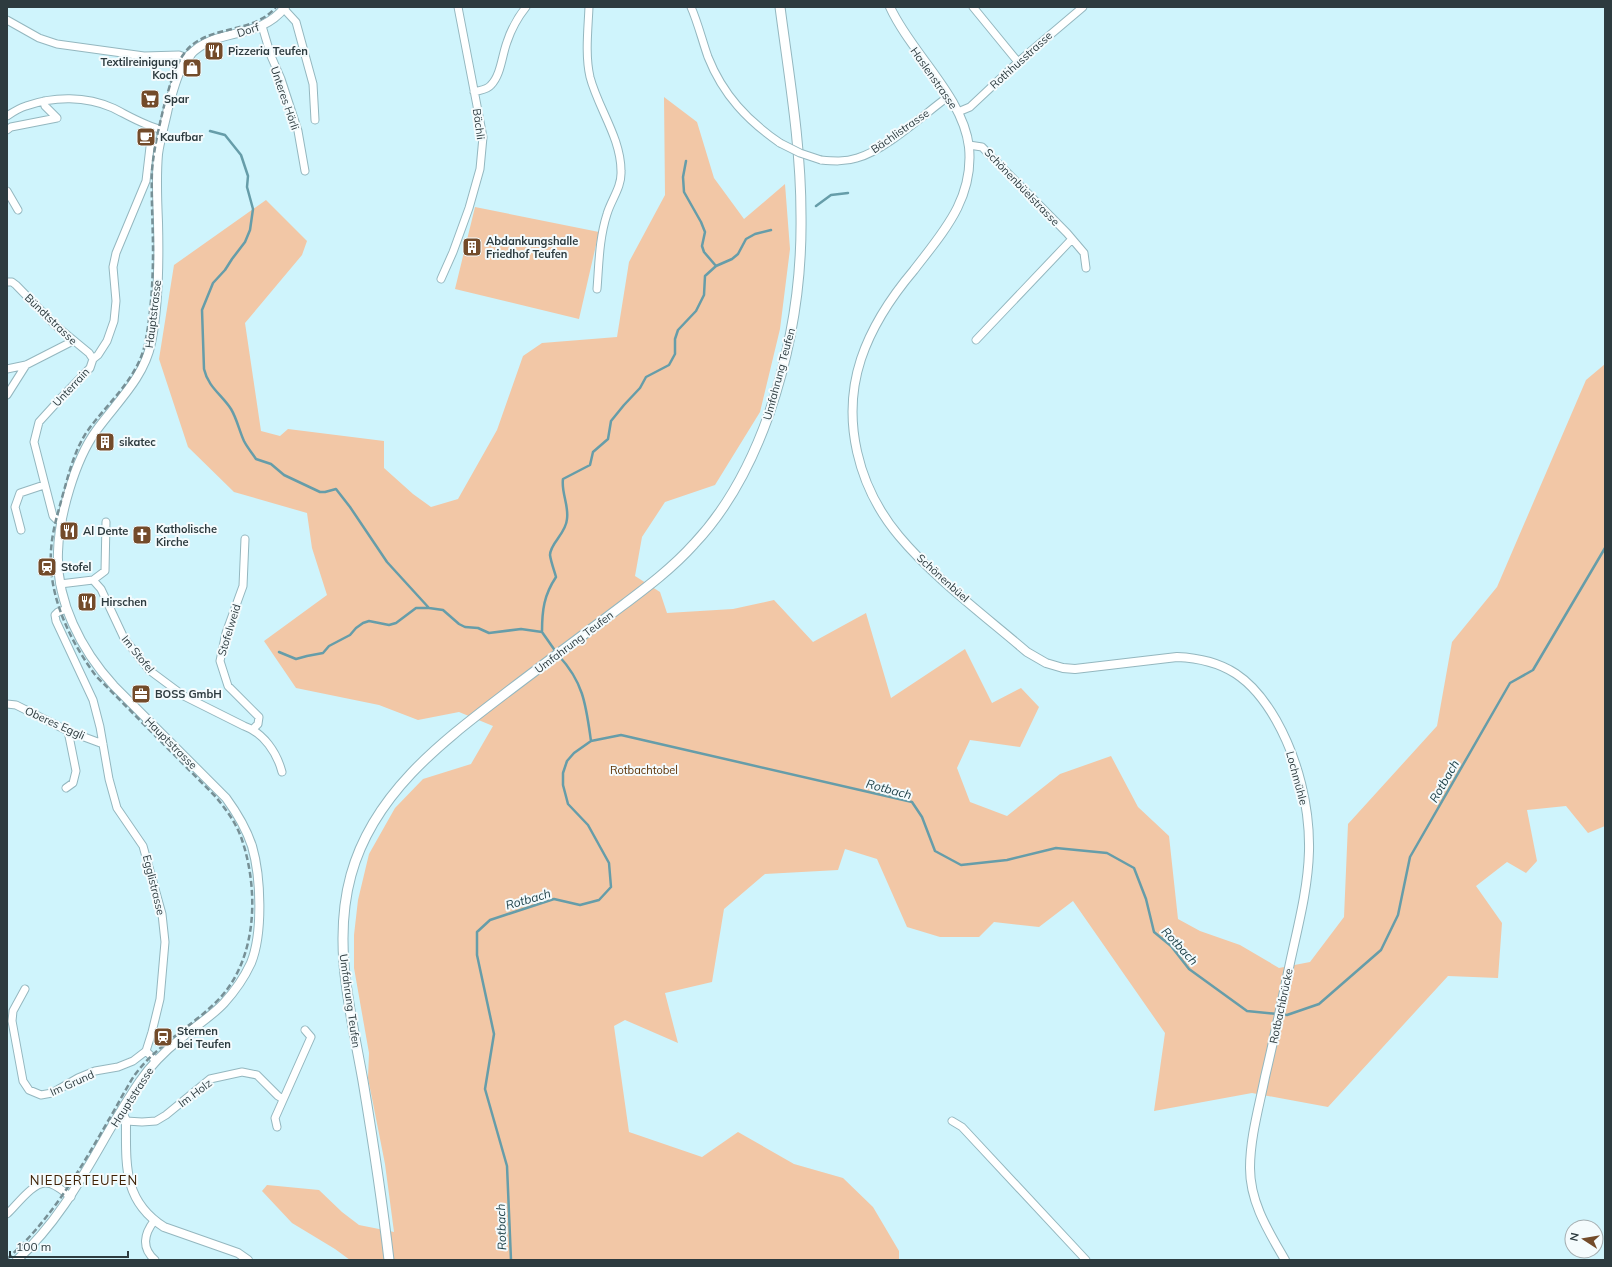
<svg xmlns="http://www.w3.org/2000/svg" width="1612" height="1267" font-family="Mulish,sans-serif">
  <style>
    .green { fill: #f2c7a6 }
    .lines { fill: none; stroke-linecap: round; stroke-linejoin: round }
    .stream { stroke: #669da9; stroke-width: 2.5 }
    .minor-casing { stroke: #94b7bf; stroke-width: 9 }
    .tertiary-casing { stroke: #94b7bf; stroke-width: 10 }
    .secondary-casing { stroke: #94b7bf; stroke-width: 11 }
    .minor { stroke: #fff; stroke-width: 7 }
    .tertiary { stroke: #fff; stroke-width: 8 }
    .secondary { stroke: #fff; stroke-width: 9 }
    .rail { stroke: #779096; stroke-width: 2.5; stroke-dasharray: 6 3; stroke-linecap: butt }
    .minor-bridge-casing { stroke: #94b7bf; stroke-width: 9; stroke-linecap: butt }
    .minor-bridge { stroke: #fff; stroke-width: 7 }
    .labels { text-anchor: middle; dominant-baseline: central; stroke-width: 4; stroke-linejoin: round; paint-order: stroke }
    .street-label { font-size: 11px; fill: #2d3b3f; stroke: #f4fbfd }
    .poi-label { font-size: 11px; font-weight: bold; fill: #2d3b3f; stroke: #f4fbfd; text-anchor: start }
    .park-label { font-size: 11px; fill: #5b2f00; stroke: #f4fbfd }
    .water-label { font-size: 12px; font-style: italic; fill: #1b3e45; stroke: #f4fbfd }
    .quarter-label { font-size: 13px; letter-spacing: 1px; fill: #3f2206; stroke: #f4fbfd }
  </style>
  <rect width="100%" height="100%" fill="#cff4fc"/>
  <!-- green -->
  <path class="green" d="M664 97 697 122 714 178 744 219 785 184 790 249 780 329 760 412 715 485 665 502 642 537 635 576 660 592 667 613 733 609 774 600 813 642 866 613 891 698 965 649 992 703 1021 688 1039 707 1020 747 970 740 957 768 970 802 1007 816 1060 774 1111 756 1138 807 1169 836 1178 919 1200 931 1240 945 1279 968 1310 962 1344 917 1348 824 1437 726 1452 642 1497 587 1586 380 1605 364V826L1588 833 1566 806 1527 810 1537 861 1526 873 1507 862 1476 886 1502 923 1498 978 1448 976 1328 1107 1252 1093 1154 1111 1165 1033 1073 901 1039 927 994 922 979 937H940L907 927 877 859 845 849 838 870 765 874 724 909 712 982 665 993 678 1043 625 1020 614 1026 629 1132 702 1157 738 1132 794 1164 843 1178 873 1207 899 1251V1260H350L335 1249 292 1223 262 1191 267 1185 319 1190 342 1212 359 1225 394 1232 385 1164 368 1078 369 1053 354 968V935L358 900 369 854 395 808 423 779 471 764 493 726 459 712 418 720 379 705 296 688 264 641 327 595 312 548 307 513 234 492 188 447 159 359 174 265 266 200 307 241 302 255 245 323 261 431 280 436 288 429 384 441V468L413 494 431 507 458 499 497 430 523 356 542 343 617 337 629 262 665 195Z
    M475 207 599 232 579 319 455 289Z"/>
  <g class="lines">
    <!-- stream -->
    <path class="stream" d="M210 131 225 135 241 155 248 176 247 187 253 209 250 230 245 242 232 259 225 270 213 283 202 310 204 369C208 387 222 395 231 409 237 419 239 430 244 441 247 447 252 453 256 459L271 464 284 475 320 492H325L336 489 350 507 387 562 429 608 443 610 459 624 465 627 478 628 489 633 521 629 542 632 556 652
      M816 206 831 195 848 193
      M716 266 732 259 738 254 746 239 755 234 771 230
      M542 632C542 610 544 595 556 577 554 570 551 562 550 555 550 543 566 534 567 519 569 505 561 492 563 479L590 465 593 452 608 439 611 421 624 405 640 388 646 377 669 365 675 354V339L678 330 696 311 704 295 705 276 716 266 704 252 702 246 705 232 701 222 684 192 683 177 686 161
      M279 652 296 659 307 656 323 653 329 646 350 635 356 628 363 623 369 621 389 625 396 623 416 608H429
      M559 656C584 683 586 706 591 741
      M511 1260 507 1166 485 1089 494 1034 477 955V932L490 920 554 899 580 905 599 900 611 887 609 863 588 825 568 804 563 785V773L567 761 574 753 591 741 621 735 912 802 922 817 935 851 961 865 1007 860 1056 848 1107 853 1134 868 1146 899 1154 932 1171 946 1189 969 1247 1011 1287 1015 1319 1004 1381 950 1398 915 1410 857 1510 683 1533 670 1605 548"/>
    <!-- minor casing -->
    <g class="minor-casing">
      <path id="minor" d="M589 7C588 30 585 55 590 77 598 108 621 138 621 171 622 187 611 200 607 214 599 239 599 264 597 289
        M691 7C698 23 702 40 708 57 723 95 748 121 780 143
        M973 7 1018 62
        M284 9 296 22 313 84 315 120
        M7 20 39 38 57 44 144 56 179 55 187 58
        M262 26 271 56 281 79 298 131 305 171
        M474 92C480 90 487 90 491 85 501 75 502 55 507 42 511 30 518 17 526 7
        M958 112 970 107 1018 62 1083 7
        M7 116C13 112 19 108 26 106 54 96 86 96 113 108 129 116 145 126 163 130
        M7 130 11 127 57 118 45 106 44 101
        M969 145 982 147 1067 233 1084 253 1086 268
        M821 160C833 161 845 162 857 158 886 150 924 114 949 96
        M7 191 18 210
        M441 279 453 252 469 208 480 169 483 137 458 7
        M7 282H12L16 285 55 325 89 353 93 359
        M976 340 1072 239
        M7 369 26 365 73 341
        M7 395 26 365
        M62 521 56 519 53 516 34 442 39 422 60 399 90 368 93 359 98 355 107 341 114 321 116 301 113 267 116 253 146 181 150 147 153 142 160 143
        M21 530 15 507 20 493 44 485
        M245 539 243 586 226 633 220 661 228 686 259 717 258 724 253 729
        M93 580 105 571 106 522
        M60 584 93 580 101 589 124 638 149 670 184 696 244 726C264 733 277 753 282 772
        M67 609 58 612 55 615 56 621 93 700 100 727 109 779 117 808 143 846 162 914 165 942 160 999 152 1032 146 1051
        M7 704 16 705 68 731 103 744
        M66 788 73 783 76 771 68 731
        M25 989 13 1011 12 1021 23 1081 29 1090 41 1095 52 1093 78 1078 95 1071 118 1067 133 1061 146 1051
        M146 1051 156 1061
        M126 1121 142 1122 156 1121 166 1115 210 1079 242 1072 257 1075 278 1096 283 1099
        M952 1121 962 1127 1086 1260
        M277 1127 275 1118 311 1037 305 1030
        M7 1214C16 1206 33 1182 46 1183 55 1183 64 1192 71 1197
        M154 1221C144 1234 141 1248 155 1260"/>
    </g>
    <!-- tertiary casing -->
    <g class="tertiary-casing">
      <path id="tertiary" d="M890 7C911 53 963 96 969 147 974 199 943 232 914 270 892 296 872 326 861 359 841 420 858 487 899 536 934 578 985 616 1027 652L1046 663 1063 668 1075 669 1177 657C1225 659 1252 678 1276 720 1298 759 1310 807 1309 851 1308 889 1298 926 1290 963 1282 1001 1274 1039 1265 1077 1259 1107 1250 1138 1250 1168 1250 1203 1269 1232 1285 1260
        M190 55C215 27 259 41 285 7
        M120 1114 124 1116 126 1121C126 1165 123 1201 164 1227L238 1253 248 1260
        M17 1260C73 1209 98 1142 140 1081 151 1065 165 1051 180 1039 194 1027 211 1017 224 1003 235 991 244 978 251 963 263 933 261 877 252 846 246 828 237 813 226 798L114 686C81 650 56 601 58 552 59 516 75 460 96 431 116 403 144 378 151 343 159 305 159 261 158 222 157 200 156 177 158 154 160 139 165 123 168 108 173 91 177 73 187 58"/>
    </g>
    <!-- secondary casing -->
    <g class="secondary-casing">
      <path id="secondary" d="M187 58 190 55
        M389 1260C382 1200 373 1141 363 1081 351 1013 332 944 351 875 373 795 439 744 502 696 536 670 571 644 606 618 636 595 668 573 694 544 729 507 752 462 769 414 791 350 802 282 801 215 801 145 789 76 780 7"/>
    </g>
    <!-- minor -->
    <use href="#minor" class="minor"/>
    <!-- tertiary -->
    <use href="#tertiary" class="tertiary"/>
    <!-- secondary -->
    <use href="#secondary" class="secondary"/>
    <!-- rail -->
    <path class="rail" d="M7 1259C51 1220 79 1171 108 1121 117 1106 125 1090 134 1076 157 1044 192 1027 219 999 258 958 259 888 241 837 235 821 225 808 215 796L96 676C70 641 48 596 51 551 52 531 58 513 63 494 69 473 74 452 86 433 106 404 137 380 145 344 151 314 153 282 153 251 153 224 151 197 152 170 154 148 159 127 164 106 169 89 173 70 183 55 204 23 252 36 276 7"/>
    <!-- minor-bridge casing -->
    <g class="minor-bridge-casing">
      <path id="minor-bridge" d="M780 143 800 153 821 160"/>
    </g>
    <!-- minor-bridge -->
    <use href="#minor-bridge" class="minor-bridge"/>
  </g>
  <!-- icons -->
  <defs>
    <g id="restaurant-square" transform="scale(1)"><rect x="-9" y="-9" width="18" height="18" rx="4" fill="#734b2a" stroke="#f4fbfd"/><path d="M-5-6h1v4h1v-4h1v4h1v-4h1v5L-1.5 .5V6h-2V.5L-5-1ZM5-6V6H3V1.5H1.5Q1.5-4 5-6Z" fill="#fff"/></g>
    <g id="shop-square" transform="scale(1)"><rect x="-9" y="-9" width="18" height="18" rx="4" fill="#734b2a" stroke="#f4fbfd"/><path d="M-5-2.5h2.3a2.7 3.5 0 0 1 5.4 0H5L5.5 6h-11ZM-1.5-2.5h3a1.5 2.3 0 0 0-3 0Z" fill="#fff"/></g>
    <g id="supermarket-square" transform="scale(1)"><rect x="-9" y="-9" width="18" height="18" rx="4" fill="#734b2a" stroke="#f4fbfd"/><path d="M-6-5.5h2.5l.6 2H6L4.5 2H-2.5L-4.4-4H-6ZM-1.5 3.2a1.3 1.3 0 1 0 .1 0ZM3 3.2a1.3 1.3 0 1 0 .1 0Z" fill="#fff"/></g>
    <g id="cafe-square" transform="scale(1)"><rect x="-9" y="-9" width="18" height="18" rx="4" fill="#734b2a" stroke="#f4fbfd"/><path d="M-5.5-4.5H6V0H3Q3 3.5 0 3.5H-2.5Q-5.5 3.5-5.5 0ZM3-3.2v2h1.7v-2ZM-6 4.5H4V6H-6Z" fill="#fff"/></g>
    <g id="building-square" transform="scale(1)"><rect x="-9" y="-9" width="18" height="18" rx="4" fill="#734b2a" stroke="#f4fbfd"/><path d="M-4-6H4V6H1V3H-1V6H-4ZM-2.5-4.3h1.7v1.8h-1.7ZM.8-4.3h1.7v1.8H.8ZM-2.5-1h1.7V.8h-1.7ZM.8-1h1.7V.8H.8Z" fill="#fff"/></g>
    <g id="church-square" transform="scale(1)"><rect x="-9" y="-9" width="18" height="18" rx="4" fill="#734b2a" stroke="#f4fbfd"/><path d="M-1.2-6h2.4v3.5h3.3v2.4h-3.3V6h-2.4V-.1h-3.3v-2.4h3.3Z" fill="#fff"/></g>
    <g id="station-square" transform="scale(1)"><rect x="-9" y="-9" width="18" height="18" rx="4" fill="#734b2a" stroke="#f4fbfd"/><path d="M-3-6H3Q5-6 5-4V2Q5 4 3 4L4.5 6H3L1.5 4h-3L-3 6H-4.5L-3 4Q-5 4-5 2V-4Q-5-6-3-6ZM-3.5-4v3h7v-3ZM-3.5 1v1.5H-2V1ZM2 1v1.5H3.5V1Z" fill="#fff"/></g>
    <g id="office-square" transform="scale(1)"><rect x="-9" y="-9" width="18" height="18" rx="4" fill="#734b2a" stroke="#f4fbfd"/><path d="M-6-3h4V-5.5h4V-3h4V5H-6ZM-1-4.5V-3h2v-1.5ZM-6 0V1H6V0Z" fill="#fff"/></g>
  </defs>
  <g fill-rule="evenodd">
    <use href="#restaurant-square" x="214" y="51"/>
    <use href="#shop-square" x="192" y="68"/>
    <use href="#supermarket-square" x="150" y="99"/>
    <use href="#cafe-square" x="146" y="137"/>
    <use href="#building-square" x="472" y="247"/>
    <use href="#building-square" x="105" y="442"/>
    <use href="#restaurant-square" x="69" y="531"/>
    <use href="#church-square" x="142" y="535"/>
    <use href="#station-square" x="47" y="567"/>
    <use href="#restaurant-square" x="87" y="602"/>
    <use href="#office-square" x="141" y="694"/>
    <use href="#station-square" x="163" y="1037"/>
  </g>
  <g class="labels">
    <!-- street labels -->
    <g class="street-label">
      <text transform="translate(248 30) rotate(-18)">Dorf</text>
      <text transform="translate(1021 60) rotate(-42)">Rothhusstrasse</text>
      <text transform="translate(934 78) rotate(55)">Haslenstrasse</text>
      <text transform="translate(285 98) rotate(71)">Unteres Hörli</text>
      <text transform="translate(479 124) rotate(82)">Bächli</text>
      <text transform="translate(900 131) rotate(-35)">Bächlistrasse</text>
      <text transform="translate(1022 187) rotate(46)">Schönenbüelstrasse</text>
      <text transform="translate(153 314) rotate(-83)">Hauptstrasse</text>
      <text transform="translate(51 319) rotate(44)">Bündtstrasse</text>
      <text transform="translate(779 374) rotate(-75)">Umfahrung Teufen</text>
      <text transform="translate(71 387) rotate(-47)">Unterrain</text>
      <text transform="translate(943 578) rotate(42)">Schönenbüel</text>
      <text transform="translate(229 630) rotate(-73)">Stofelweid</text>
      <text transform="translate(574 642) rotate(-37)">Umfahrung Teufen</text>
      <text transform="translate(138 654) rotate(51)">Im Stofel</text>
      <text transform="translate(55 723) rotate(24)">Oberes Eggli</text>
      <text transform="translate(171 743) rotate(45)">Hauptstrasse</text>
      <text transform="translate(1297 778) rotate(75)">Lochmühle</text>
      <text transform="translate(154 885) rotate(76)">Egglistrasse</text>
      <text transform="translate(350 1001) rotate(82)">Umfahrung Teufen</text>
      <text transform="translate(1281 1006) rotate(-78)">Rotbachbrücke</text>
      <text transform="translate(72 1083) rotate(-24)">Im Grund</text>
      <text transform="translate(195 1093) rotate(-37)">Im Holz</text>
      <text transform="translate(132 1097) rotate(-57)">Hauptstrasse</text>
    </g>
    <!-- poi labels -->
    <g class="poi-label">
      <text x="228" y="51">Pizzeria Teufen</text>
      <text x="178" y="62" text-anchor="end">Textilreinigung<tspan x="178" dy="13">Koch</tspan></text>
      <text x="164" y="99">Spar</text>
      <text x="160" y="137">Kaufbar</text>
      <text x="486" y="241">Abdankungshalle<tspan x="486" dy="13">Friedhof Teufen</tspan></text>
      <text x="119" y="442">sikatec</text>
      <text x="156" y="529">Katholische<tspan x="156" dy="13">Kirche</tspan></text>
      <text x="83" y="531">Al Dente</text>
      <text x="61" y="567">Stofel</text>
      <text x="101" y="602">Hirschen</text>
      <text x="155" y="694">BOSS GmbH</text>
      <text x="177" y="1031">Sternen<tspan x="177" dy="13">bei Teufen</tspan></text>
    </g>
    <!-- park labels -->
    <g class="park-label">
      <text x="644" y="770">Rotbachtobel</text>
    </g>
    <!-- water labels -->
    <g class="water-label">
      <text transform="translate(1444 781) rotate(-60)">Rotbach</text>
      <text transform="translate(889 789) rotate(15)">Rotbach</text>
      <text transform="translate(528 899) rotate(-16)">Rotbach</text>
      <text transform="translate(1180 946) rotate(47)">Rotbach</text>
      <text transform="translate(501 1227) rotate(-92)">Rotbach</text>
    </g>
    <!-- quarter labels -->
    <g class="quarter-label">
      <text x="84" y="1180">NIEDERTEUFEN</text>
    </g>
  </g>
  <!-- border -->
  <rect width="1612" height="1267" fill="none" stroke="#2d3b3f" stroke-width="16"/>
  <!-- north arrow -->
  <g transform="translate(1584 1239) rotate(282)"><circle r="19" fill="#f4fbfd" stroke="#a4aeb1"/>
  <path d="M0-3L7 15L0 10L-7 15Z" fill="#734b2a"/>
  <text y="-6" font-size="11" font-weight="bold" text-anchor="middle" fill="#2d3b3f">N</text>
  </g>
  <!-- scale -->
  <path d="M10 1251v6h118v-6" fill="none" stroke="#2d3b3f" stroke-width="2"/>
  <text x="16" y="1251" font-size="12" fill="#2d3b3f" stroke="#f4fbfd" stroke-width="3" paint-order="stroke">100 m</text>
</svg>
